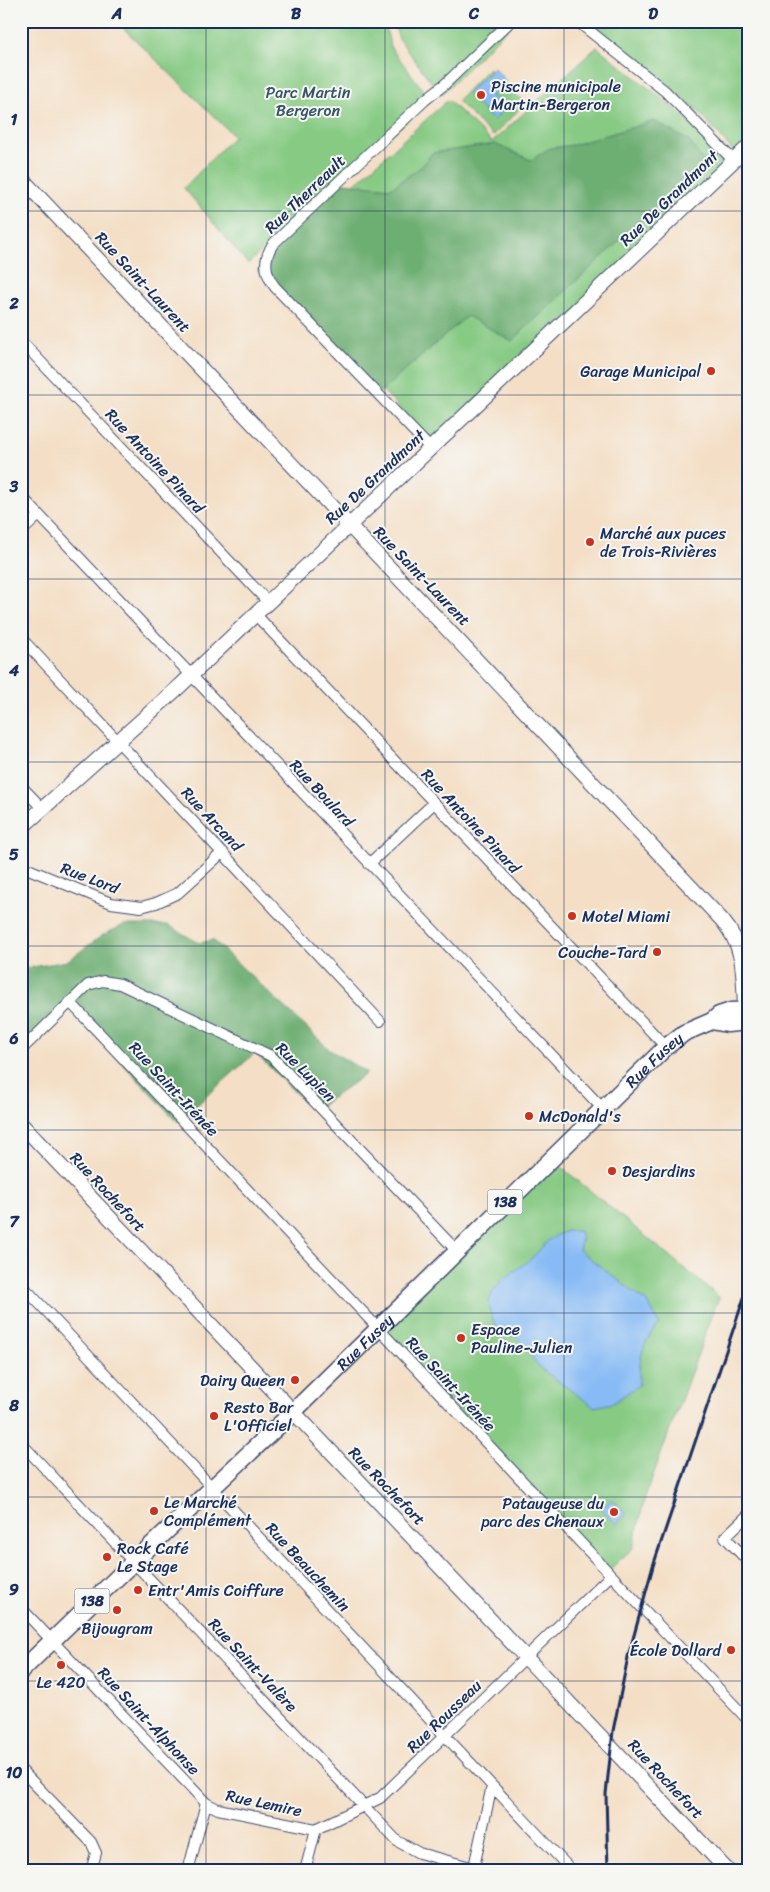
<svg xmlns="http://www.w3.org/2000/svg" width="770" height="1892" font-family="Sriracha,sans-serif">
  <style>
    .green { fill: #87ca84; stroke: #517c71 }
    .forest { fill: #6dae72; stroke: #446e68 }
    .water { fill: #88bbf5; stroke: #5275aa }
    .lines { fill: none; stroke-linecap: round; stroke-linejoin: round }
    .street-casing { stroke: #3c496e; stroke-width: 12 }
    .secondary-casing { stroke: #3c496e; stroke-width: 16 }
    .primary-casing { stroke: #3c496e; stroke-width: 19 }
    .street { stroke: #fff; stroke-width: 10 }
    .secondary { stroke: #fff; stroke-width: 14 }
    .primary { stroke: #fff; stroke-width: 16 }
    .rail { stroke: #1b2f5e; stroke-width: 3 }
    .grid { fill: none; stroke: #1b2f5e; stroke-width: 1; stroke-opacity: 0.55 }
    .poi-dot { fill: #c8321e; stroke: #f6f6f2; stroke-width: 2 }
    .labels { text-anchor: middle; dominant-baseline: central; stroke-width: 4; stroke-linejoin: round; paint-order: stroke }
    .shield { fill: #f6f6f2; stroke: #5d6b8a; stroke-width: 1 }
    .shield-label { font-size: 15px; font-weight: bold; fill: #1b2f5e }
    .poi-label { font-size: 16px; fill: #1b2f5e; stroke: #f6f6f2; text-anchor: start }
    .park-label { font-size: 16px; fill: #365668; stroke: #f6f6f2 }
    .street-label { font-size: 16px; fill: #1b2f5e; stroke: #f6f6f2 }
    .neatline { fill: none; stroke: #1b2f5e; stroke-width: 2 }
    .grid-label { font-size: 16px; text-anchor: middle; font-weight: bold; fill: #1b2f5e }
  </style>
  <rect width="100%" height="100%" fill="#f6f6f2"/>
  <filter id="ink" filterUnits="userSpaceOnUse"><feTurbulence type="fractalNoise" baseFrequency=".02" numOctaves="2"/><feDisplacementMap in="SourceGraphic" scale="10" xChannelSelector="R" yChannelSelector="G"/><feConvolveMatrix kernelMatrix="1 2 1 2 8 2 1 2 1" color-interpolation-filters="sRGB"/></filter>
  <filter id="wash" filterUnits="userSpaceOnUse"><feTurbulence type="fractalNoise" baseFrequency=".0096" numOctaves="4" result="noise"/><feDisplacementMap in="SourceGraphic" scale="20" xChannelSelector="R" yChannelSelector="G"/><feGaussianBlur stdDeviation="1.12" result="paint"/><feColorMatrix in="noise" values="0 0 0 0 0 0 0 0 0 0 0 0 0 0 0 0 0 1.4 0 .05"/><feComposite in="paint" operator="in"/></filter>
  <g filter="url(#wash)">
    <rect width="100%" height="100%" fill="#f4dfc6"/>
    <!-- green -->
    <path class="green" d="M116 21H384L391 48 431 100 288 226 248 264 184 188 234 136Z
      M393 21H515L441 95 399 39Z
      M586 21H749V150L740 159 698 111Z
      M597 47 690 121 730 166 434 444 298 301 306 227 448 100 492 142Z
      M489 68 525 103 493 136 457 101Z
      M554 1161 719 1297 645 1497 633 1548 609 1570 383 1332Z"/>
    <!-- forest -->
    <path class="forest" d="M654 121 689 141 704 162 512 341 467 316 378 394 257 270 269 265 280 229 303 203 335 182 391 188 422 166 432 153 495 144 531 160 550 148 573 145Z
      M124 925H168L199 943 213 940 330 1050 367 1073 314 1111 255 1053 178 1122 67 1005 34 1037 21 1028V969L67 961 103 935Z"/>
    <!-- water -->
    <path class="water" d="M494 68 507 82 491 96 504 110 493 120 467 93Z
      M566 1231H579L582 1238 579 1250 649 1304 659 1324C641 1343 639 1360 639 1385L613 1403 594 1407 540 1368 516 1336 502 1335C474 1296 497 1284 528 1261 545 1248 541 1241 566 1231Z
      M612 1499 627 1514 616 1524 602 1509Z"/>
  </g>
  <g filter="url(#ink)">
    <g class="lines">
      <!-- street casing -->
      <g class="street-casing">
        <path id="street" d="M577 21 665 91 733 160
          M21 341 268 602
          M430 448 275 287C264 273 263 259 273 244L425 100 445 84 511 21
          M21 496 603 1109
          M21 532 39 515
          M255 614 666 1047
          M21 638 380 1021
          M21 786 43 809
          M369 864 434 803
          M21 866 111 903 141 907 156 903 178 893 223 852
          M70 1002 749 1721
          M21 1050 88 985 103 981 120 984 271 1056 456 1250
          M21 1284 572 1871
          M21 1443 397 1841 419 1853 485 1871
          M749 1514 725 1537 749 1562
          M21 1608 206 1803 188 1871
          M21 1770 91 1842 96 1853 91 1871
          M206 1803 218 1809 316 1829
          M305 1871 316 1829 380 1798 610 1576
          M473 1871 492 1786"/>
      </g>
      <!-- secondary casing -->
      <g class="secondary-casing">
        <path id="secondary" d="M21 178 722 920C749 952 742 982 746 1020
          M21 828 181 685 749 146
          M21 1124C256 1374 493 1621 728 1871"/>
      </g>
      <!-- primary casing -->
      <g class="primary-casing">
        <g id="primary">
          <path d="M712 1021 727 1024 749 1022"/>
          <path id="s1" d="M21 1671 124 1571 292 1413 666 1047 684 1033 712 1021 719 1015 731 1011 749 1010"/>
        </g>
      </g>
      <!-- street -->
      <use href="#street" class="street"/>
      <!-- secondary -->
      <use href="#secondary" class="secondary"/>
      <!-- primary -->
      <use href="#primary" class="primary"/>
      <!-- rail -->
      <path class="rail" d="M608 1871 606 1794 613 1731 628 1657 653 1566 749 1283"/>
    </g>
  </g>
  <!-- grid -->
  <path class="grid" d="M206 21V1871M385 21V1871M564 21V1871M21 211H749M21 395H749M21 579H749M21 762H749M21 946H749M21 1130H749M21 1313H749M21 1497H749M21 1681H749"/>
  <!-- markers -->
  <g class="poi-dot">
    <circle cx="481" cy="95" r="5"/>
    <circle cx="711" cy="371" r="5"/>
    <circle cx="590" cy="542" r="5"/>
    <circle cx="572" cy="916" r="5"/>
    <circle cx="657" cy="952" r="5"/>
    <circle cx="529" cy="1116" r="5"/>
    <circle cx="612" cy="1171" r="5"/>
    <circle cx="461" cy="1338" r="5"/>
    <circle cx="295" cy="1380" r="5"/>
    <circle cx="214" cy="1416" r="5"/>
    <circle cx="154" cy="1511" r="5"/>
    <circle cx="614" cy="1512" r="5"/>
    <circle cx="107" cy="1557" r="5"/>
    <circle cx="138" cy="1590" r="5"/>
    <circle cx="117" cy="1610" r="5"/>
    <circle cx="731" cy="1650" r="5"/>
    <circle cx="61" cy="1665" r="5"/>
  </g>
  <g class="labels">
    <!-- shield labels -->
    <g class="shield">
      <rect x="487.5" y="1189.5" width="35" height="25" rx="4"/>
      <rect x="74.5" y="1588.5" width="35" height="25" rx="4"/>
    </g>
    <g class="shield-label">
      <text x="505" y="1202">138</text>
      <text x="92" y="1601">138</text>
    </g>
    <!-- poi labels -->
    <g class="poi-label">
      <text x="491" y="86">Piscine municipale<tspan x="491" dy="18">Martin-Bergeron</tspan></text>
      <text x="701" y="371" text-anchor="end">Garage Municipal</text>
      <text x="600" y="533">Marché aux puces<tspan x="600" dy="18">de Trois-Rivières</tspan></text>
      <text x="582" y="916">Motel Miami</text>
      <text x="647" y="952" text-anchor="end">Couche-Tard</text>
      <text x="539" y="1116">McDonald's</text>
      <text x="622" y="1171">Desjardins</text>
      <text x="471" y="1329">Espace<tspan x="471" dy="18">Pauline-Julien</tspan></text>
      <text x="285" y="1380" text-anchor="end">Dairy Queen</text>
      <text x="224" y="1407">Resto Bar<tspan x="224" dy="18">L'Officiel</tspan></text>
      <text x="164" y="1502">Le Marché<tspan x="164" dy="18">Complément</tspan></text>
      <text x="604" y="1503" text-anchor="end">Pataugeuse du<tspan x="604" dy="18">parc des Chenaux</tspan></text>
      <text x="117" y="1548">Rock Café<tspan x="117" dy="18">Le Stage</tspan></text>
      <text x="148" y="1590">Entr'Amis Coiffure</text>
      <text x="117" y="1628" text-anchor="middle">Bijougram</text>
      <text x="721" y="1650" text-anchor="end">École Dollard</text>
      <text x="61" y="1682" text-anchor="middle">Le 420</text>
    </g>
    <!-- park labels -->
    <g class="park-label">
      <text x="308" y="92">Parc Martin<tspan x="308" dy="18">Bergeron</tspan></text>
    </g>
    <!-- street labels -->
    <g class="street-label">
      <text transform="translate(305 194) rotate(-44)">Rue Therreault</text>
      <text transform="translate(669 198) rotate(-44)">Rue De Grandmont</text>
      <text transform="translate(143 282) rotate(47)">Rue Saint-Laurent</text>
      <text transform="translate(155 461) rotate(47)">Rue Antoine Pinard</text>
      <text transform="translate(375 477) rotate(-43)">Rue De Grandmont</text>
      <text transform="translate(422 576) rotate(46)">Rue Saint-Laurent</text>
      <text transform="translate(322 793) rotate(47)">Rue Boulard</text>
      <text transform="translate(212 819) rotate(47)">Rue Arcand</text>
      <text transform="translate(471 821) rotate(47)">Rue Antoine Pinard</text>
      <text transform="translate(90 878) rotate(21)">Rue Lord</text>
      <text stroke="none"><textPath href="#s1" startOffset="880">Rue Fusey</textPath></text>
      <text transform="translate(306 1072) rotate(45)">Rue Lupien</text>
      <text transform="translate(174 1089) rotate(47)">Rue Saint-Irénée</text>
      <text transform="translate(108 1192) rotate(47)">Rue Rochefort</text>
      <text stroke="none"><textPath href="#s1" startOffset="476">Rue Fusey</textPath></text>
      <text transform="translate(451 1384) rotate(47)">Rue Saint-Irénée</text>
      <text transform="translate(387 1486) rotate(46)">Rue Rochefort</text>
      <text transform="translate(308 1567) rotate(47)">Rue Beauchemin</text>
      <text transform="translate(253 1665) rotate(47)">Rue Saint-Valère</text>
      <text transform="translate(444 1716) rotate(-44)">Rue Rousseau</text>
      <text transform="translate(149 1721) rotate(47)">Rue Saint-Alphonse</text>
      <text transform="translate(666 1779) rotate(47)">Rue Rochefort</text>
      <text transform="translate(264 1803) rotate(12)">Rue Lemire</text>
    </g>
  </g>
  <!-- margin -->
  <rect width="770" height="1892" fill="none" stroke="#f6f6f2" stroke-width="55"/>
  <rect x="28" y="28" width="714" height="1836" class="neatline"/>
  <g class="grid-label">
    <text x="117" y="19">A</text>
    <text x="296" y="19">B</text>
    <text x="474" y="19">C</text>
    <text x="653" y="19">D</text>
    <text x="14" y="125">1</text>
    <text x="14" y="309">2</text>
    <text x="14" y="492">3</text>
    <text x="14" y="676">4</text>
    <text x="14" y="860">5</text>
    <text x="14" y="1044">6</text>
    <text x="14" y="1227">7</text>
    <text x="14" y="1411">8</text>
    <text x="14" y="1595">9</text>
    <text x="14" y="1778">10</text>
  </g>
</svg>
